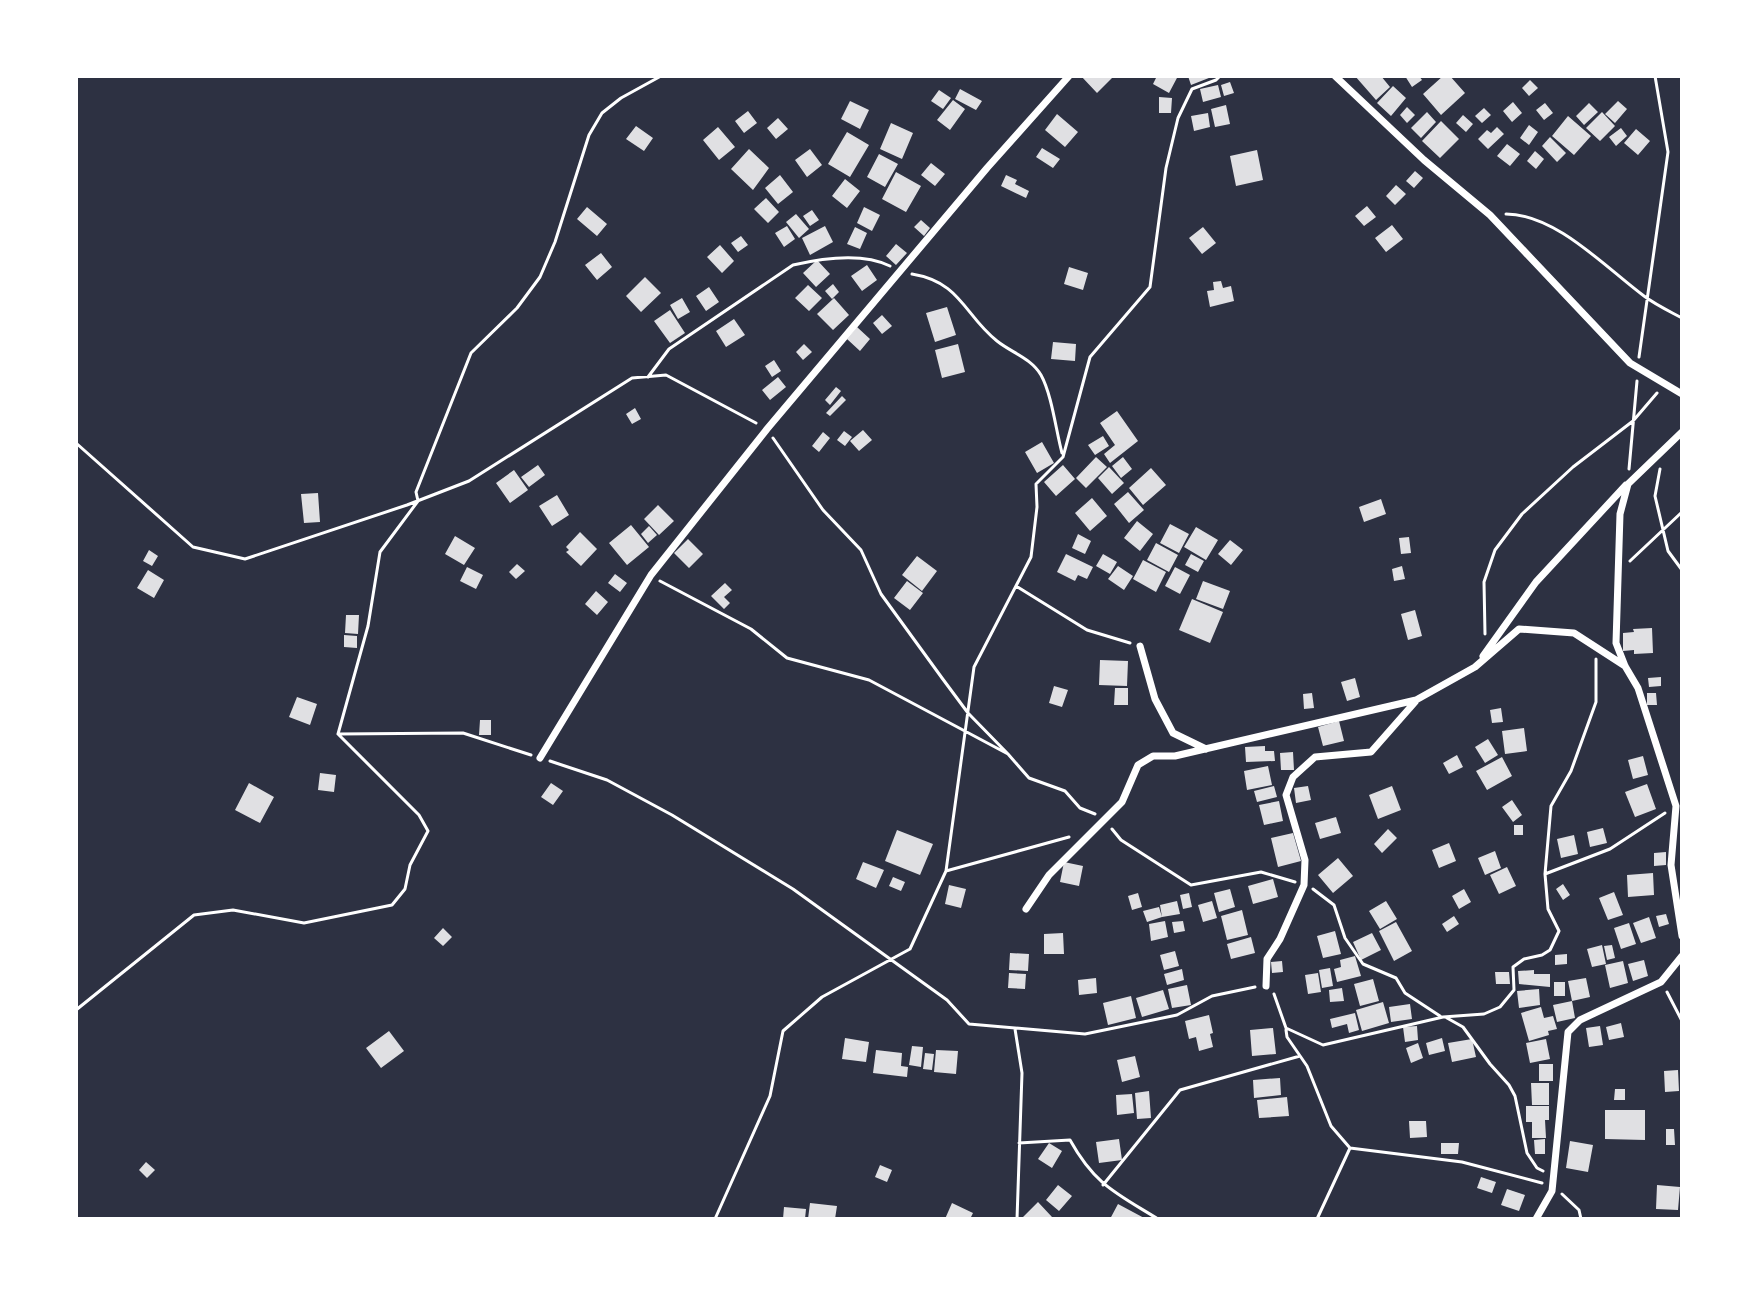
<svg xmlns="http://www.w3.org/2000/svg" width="1758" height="1295" font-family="'Alegreya Sans',sans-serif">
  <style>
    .building { fill: #e0e0e3 }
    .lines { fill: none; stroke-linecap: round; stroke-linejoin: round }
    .path { stroke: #fff; stroke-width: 3 }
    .minor { stroke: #fff; stroke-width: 7 }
  </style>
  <rect width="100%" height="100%" fill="#2d3142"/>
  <!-- building -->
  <path class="building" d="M1081 76H1114L1097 93Z
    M1157 76H1178L1169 93 1153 84Z
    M1188 76H1214L1191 85Z
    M1355 76H1381L1390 87 1376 100Z
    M1405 76H1419L1422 80 1412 87Z
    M1443 76H1450L1465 93 1441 115 1423 94Z
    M1530 80 1538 88 1529 96 1522 88Z
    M1230 82 1234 93 1224 96 1221 85Z
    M1218 85 1221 97 1203 102 1200 89Z
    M1393 86 1406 98 1391 116 1377 103Z
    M960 89 982 101 976 110 955 99Z
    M939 90 951 98 943 109 931 101Z
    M1159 97 1172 98 1171 113H1159Z
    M953 100 965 109 950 130 937 120Z
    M850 101 869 110 860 129 841 119Z
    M1618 101 1627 109 1615 123 1605 114Z
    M1513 102 1522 113 1512 122 1503 111Z
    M1545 103 1553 113 1544 120 1536 110Z
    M1589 103 1598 112 1584 125 1576 116Z
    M1226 105 1230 124 1215 127 1211 109Z
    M1407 107 1415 115 1407 123 1400 115Z
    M1484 108 1491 115 1482 123 1475 116Z
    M748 111 757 123 744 133 735 121Z
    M1427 112 1436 122 1421 138 1411 128Z
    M1602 112 1615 126 1600 141 1586 128Z
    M1208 113 1210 127 1194 131 1191 116Z
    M1057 114 1078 132 1065 147 1045 130Z
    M1463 115 1473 124 1466 132 1456 123Z
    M1568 116 1591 136 1574 155 1552 136Z
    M778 118 788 129 776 139 767 128Z
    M1441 121 1459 139 1440 158 1422 141Z
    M891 123 913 133 902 159 880 149Z
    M1529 125 1538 132 1529 145 1520 138Z
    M636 126 653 138 644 151 626 139Z
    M718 127 735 147 719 160 703 140Z
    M1497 127 1504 134 1488 149 1478 139 1487 130 1491 133Z
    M1621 128 1627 136 1616 146 1609 137Z
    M1636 129 1650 141 1638 155 1624 143Z
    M847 132 869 145 850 177 828 164Z
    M1550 137 1566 153 1557 162 1542 146Z
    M1507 144 1520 154 1510 166 1497 156Z
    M1042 148 1060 159 1053 168 1036 157Z
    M749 149 769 168 753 190 731 169Z
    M810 149 822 165 807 177 795 160Z
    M1257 150 1263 180 1236 186 1230 156Z
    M1535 151 1544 159 1536 169 1527 161Z
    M879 154 898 164 885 187 867 177Z
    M931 163 945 174 935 186 921 175Z
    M1415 171 1423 178 1414 188 1406 181Z
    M896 172 921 186 906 212 882 199Z
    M780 175 793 192 778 204 765 188Z
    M1006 175 1017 180 1015 184 1029 191 1026 198 1001 186Z
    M845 179 860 191 847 208 832 196Z
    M1396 185 1406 194 1395 205 1386 196Z
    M766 198 779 212 768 223 754 209Z
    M1367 206 1376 217 1364 226 1355 216Z
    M587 207 607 224 597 236 577 219Z
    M864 207 880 215 872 231 857 223Z
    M812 210 819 220 810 226 803 216Z
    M796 214 809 229 799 238 786 222Z
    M921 220 930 228 924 236 914 227Z
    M1392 225 1403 239 1386 252 1375 238Z
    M787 226 795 239 784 247 775 233Z
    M825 226 833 242 810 255 802 238Z
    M855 227 867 233 860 249 847 244Z
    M1203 227 1216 243 1202 254 1189 238Z
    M741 236 748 245 738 252 731 243Z
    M896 244 907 253 896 265 886 256Z
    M720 245 734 261 722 273 707 257Z
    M601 253 612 267 597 280 585 265Z
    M817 260 830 274 816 287 803 273Z
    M867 265 877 280 862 291 851 276Z
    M1069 267 1088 273 1083 290 1064 284Z
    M645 277 661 293 641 312 626 296Z
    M1221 281 1223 288 1231 286 1234 301 1210 307 1207 291 1214 290 1213 282Z
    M833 284 839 292 832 299 825 291Z
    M808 285 822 298 809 311 795 298Z
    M709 287 719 302 706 311 696 296Z
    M682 298 690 312 678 319 670 305Z
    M834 298 849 315 833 330 817 314Z
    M947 307 956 335 935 342 926 313Z
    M670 310 685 333 670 343 654 321Z
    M882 315 892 326 882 334 873 323Z
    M734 319 745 335 726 347 716 331Z
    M857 327 870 339 860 351 847 339Z
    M1053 342 1076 344 1075 361 1051 359Z
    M804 344 812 352 803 360 796 352Z
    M958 344 965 372 942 378 935 350Z
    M774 360 781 371 772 377 765 366Z
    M778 377 786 387 770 400 762 390Z
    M836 387 841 391 830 405 825 400Z
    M842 396 846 400 830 416 826 413Z
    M635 408 641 419 632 424 626 414Z
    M1117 411 1138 441 1110 463 1104 454 1115 445 1100 423Z
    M863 430 872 440 859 451 850 441Z
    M844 431 852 437 845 446 837 440Z
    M823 432 830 438 819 452 812 446Z
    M1103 436 1109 446 1095 455 1088 445Z
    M1042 442 1054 463 1037 473 1025 452Z
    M1096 457 1107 467 1086 488 1076 478Z
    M1123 457 1132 469 1121 478 1112 466Z
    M538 465 545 475 529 487 521 477Z
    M1063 465 1075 479 1056 496 1044 482Z
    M1109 467 1124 483 1112 494 1098 478Z
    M1151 468 1166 485 1143 505 1129 488Z
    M514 470 528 490 510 503 496 483Z
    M1128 492 1144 510 1129 523 1114 504Z
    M318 493 320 522 304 523 301 494Z
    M557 495 569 515 552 526 539 506Z
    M1092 498 1107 516 1090 531 1075 513Z
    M1381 499 1386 514 1364 522 1359 507Z
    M658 505 674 521 659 535 644 519Z
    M1137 521 1153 534 1140 551 1124 538Z
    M1170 524 1189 534 1179 553 1160 543Z
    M631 525 649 547 627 565 609 543Z
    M649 526 657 535 648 543 641 534Z
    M1196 527 1218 540 1206 560 1184 547Z
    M580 532 597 549 581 566 566 552 569 550 566 547Z
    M1078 534 1091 541 1085 554 1072 548Z
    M455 536 475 548 464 565 445 554Z
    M1409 537 1411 553 1401 554 1399 538Z
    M688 539 703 554 689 568 674 553Z
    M1230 540 1243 550 1231 565 1218 554Z
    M1156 543 1178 555 1169 572 1147 560Z
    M149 550 158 556 152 566 143 561Z
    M1066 554 1093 567 1087 579 1078 575 1075 581 1057 572Z
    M1103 554 1117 562 1110 574 1096 566Z
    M1191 554 1204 561 1198 572 1185 565Z
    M917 556 937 571 922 591 902 575Z
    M1143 560 1166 572 1156 592 1133 579Z
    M517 564 525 571 516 579 509 572Z
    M1118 566 1133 576 1124 590 1108 579Z
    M1402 566 1405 579 1394 581 1392 569Z
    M467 567 483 575 476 589 460 581Z
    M1175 567 1190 575 1180 594 1165 586Z
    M148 570 164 580 154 598 137 588Z
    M615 574 627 583 620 592 608 583Z
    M907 581 923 593 910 610 894 598Z
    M1203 581 1230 591 1223 609 1196 599Z
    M725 583 732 590 724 597 730 603 724 609 711 596Z
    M596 591 608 602 597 615 585 604Z
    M1192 599 1223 612 1210 643 1179 630Z
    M1415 610 1422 636 1408 640 1401 614Z
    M346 615H359L358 634 345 633Z
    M1652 628 1653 653 1634 654V650L1623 651V633L1634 632 1633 629Z
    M344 635 357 636V648L344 647Z
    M1100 660 1128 661 1127 686 1099 685Z
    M1661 677V686L1649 687 1648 678Z
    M1355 678 1360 697 1347 701 1341 682Z
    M1054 686 1068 690 1062 707 1049 703Z
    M1115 688H1128V705H1114Z
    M1312 693 1314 708 1304 709 1303 694Z
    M1647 693H1656L1657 705H1647Z
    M297 697 317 704 310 725 289 717Z
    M1501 708 1503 722 1492 723 1490 710Z
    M480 720H491V735H479Z
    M1339 721 1344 741 1323 746 1318 727Z
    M1524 728 1527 751 1505 754 1502 731Z
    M1488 739 1498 755 1485 763 1475 747Z
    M1265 746V751H1274L1275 761 1246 762 1245 747Z
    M1293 752 1294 770H1281L1280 753Z
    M1457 755 1463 767 1449 774 1443 763Z
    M1643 756 1648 775 1633 779 1628 760Z
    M1502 757 1512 776 1487 790 1476 771Z
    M1268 766 1272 785 1247 790 1244 771Z
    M320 773 336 775 334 792 318 790Z
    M249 783 274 797 260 823 235 810Z
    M551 783 563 791 553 805 541 797Z
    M1647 784 1656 809 1635 817 1625 792Z
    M1274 786 1277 797 1257 802 1254 791Z
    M1308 786 1311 800 1296 803 1294 788Z
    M1392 786 1401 810 1378 819 1369 795Z
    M1512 800 1522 815 1513 822 1502 807Z
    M1279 801 1283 821 1264 825 1259 805Z
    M1336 817 1341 833 1320 839 1315 823Z
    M1514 825H1523V835H1514Z
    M1603 828 1607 843 1590 847 1587 832Z
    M1388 829 1397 838 1382 853 1374 844Z
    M897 830 933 844 920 875 885 861Z
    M1293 833 1301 861 1278 867 1271 838Z
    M1574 835 1578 854 1561 858 1557 839Z
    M1449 843 1456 861 1439 868 1432 850Z
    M1495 851 1501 868 1485 875 1478 858Z
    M1666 852V865L1654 866V853Z
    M1338 858 1353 876 1333 893 1318 875Z
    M863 862 884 870 876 888 856 879Z
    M1064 862 1083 866 1079 886 1060 882Z
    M1507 867 1516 886 1499 894 1490 875Z
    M1653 873 1654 895 1628 897 1627 875Z
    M893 877 905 882 901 891 889 886Z
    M1273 879 1278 897 1253 904 1248 886Z
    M1563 884 1570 895 1563 900 1556 889Z
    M949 885 966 889 961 908 945 904Z
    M1230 889 1235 907 1219 912 1214 893Z
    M1464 889 1471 902 1459 909 1452 896Z
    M1614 892 1623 915 1608 920 1599 898Z
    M1138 893 1142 907 1132 910 1128 896Z
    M1189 893 1192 907 1183 909 1180 895Z
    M1177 901 1180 914 1162 917 1160 905Z
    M1212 901 1217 918 1203 922 1198 905Z
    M1386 901 1397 919 1380 929 1369 911Z
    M1159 907 1162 917 1147 922 1143 911Z
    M1242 910 1248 935 1227 940 1221 916Z
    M1666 914 1669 924 1659 927 1656 916Z
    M1454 916 1459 924 1447 932 1442 924Z
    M1649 917 1656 938 1641 943 1633 923Z
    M1165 921 1168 937 1151 941 1149 924Z
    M1183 921 1185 931 1174 933 1172 922Z
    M1396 922 1412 951 1394 961 1379 931Z
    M1629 923 1636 944 1621 949 1614 928Z
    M443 928 452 937 443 946 434 938Z
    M1335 931 1341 954 1323 958 1317 936Z
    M1063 933 1064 954H1044V934Z
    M1372 933 1381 950 1361 960 1353 942Z
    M1251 937 1255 953 1231 959 1227 944Z
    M1602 945 1606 964 1592 967 1587 949Z
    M1612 945 1615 958 1607 960 1604 946Z
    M1175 951 1179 966 1164 970 1160 955Z
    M1010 953 1029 954 1028 971 1009 970Z
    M1567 954V964L1555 965V955Z
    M1355 956 1361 976 1337 982 1334 969 1341 967 1340 960Z
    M1644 960 1648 976 1633 981 1628 964Z
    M1282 961 1283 972 1272 973 1271 962Z
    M1623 961 1628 983 1610 988 1605 965Z
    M1330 968 1333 986 1322 988 1319 970Z
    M1182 969 1184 980 1167 985 1164 974Z
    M1534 970V974H1550V987L1519 984 1518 971Z
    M1495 972H1509L1510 984H1496Z
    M1009 973 1026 974 1025 989 1008 988Z
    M1318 973 1321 992 1308 994 1305 975Z
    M1096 978 1097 993 1079 995 1078 980Z
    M1586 978 1590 997 1572 1001 1568 981Z
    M1373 979 1379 1001 1360 1006 1354 984Z
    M1554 982H1565V996H1554Z
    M1187 985 1191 1005 1172 1008 1168 989Z
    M1342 988 1344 1001 1330 1002 1329 990Z
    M1539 989 1540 1005 1519 1008 1517 991Z
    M1163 990 1169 1009 1142 1017 1136 998Z
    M1131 996 1136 1018 1108 1025 1103 1003Z
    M1572 1001 1575 1018 1557 1022 1553 1005Z
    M1383 1002 1389 1023 1362 1031 1356 1010Z
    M1410 1004 1412 1019 1391 1022 1389 1007Z
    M1541 1007 1544 1018 1553 1016 1557 1029 1548 1031 1549 1035 1529 1041 1521 1013Z
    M1355 1013 1359 1030 1349 1033 1347 1024 1332 1028 1330 1019Z
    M1209 1015 1213 1033 1210 1034 1213 1047 1199 1051 1196 1037 1189 1039 1185 1021Z
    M1621 1023 1624 1037 1609 1040 1606 1027Z
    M1417 1026 1418 1040 1405 1042 1403 1027Z
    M1600 1026 1603 1045 1589 1047 1586 1028Z
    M1273 1028 1276 1054 1252 1056 1250 1030Z
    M389 1031 404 1051 381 1068 366 1048Z
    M845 1038 869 1042 866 1062 842 1059Z
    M1442 1038 1445 1051 1429 1055 1426 1043Z
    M1472 1039 1476 1057 1452 1062 1448 1043Z
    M1546 1039 1550 1059 1530 1063 1526 1043Z
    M1418 1043 1423 1058 1411 1063 1406 1048Z
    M912 1046 923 1047 921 1067 909 1065Z
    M876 1050 902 1053 901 1066 908 1067 907 1077 873 1073Z
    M936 1050 958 1051 956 1074 934 1072Z
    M925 1053 934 1054 932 1070 923 1069Z
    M1135 1056 1140 1077 1122 1082 1117 1060Z
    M1539 1064H1553V1081H1539Z
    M1678 1070 1679 1091 1665 1092 1664 1071Z
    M1280 1078 1281 1095 1254 1098 1253 1080Z
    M1531 1083H1549V1105H1532Z
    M1615 1089H1625V1100H1614Z
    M1149 1091 1151 1118 1137 1119 1135 1093Z
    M1132 1094 1134 1113 1117 1115 1116 1095Z
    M1287 1097 1289 1116 1259 1118 1257 1100Z
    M1526 1106H1549V1120H1545L1546 1138H1532V1122H1526Z
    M1605 1110H1645V1140L1605 1139Z
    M1409 1121H1426L1427 1137 1410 1138Z
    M1666 1129H1674L1675 1145H1666Z
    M1119 1139 1122 1160 1099 1163 1096 1142Z
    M1545 1139V1154H1535L1534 1140Z
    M1570 1141 1593 1145 1588 1172 1566 1168Z
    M1049 1143 1062 1151 1052 1168 1038 1159Z
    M1441 1143H1459L1458 1154H1441Z
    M146 1162 155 1170 147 1178 139 1170Z
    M880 1165 892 1170 887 1182 875 1177Z
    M1481 1177 1496 1182 1492 1193 1477 1188Z
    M1058 1185 1072 1196 1059 1211 1046 1200Z
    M1657 1185 1680 1187 1678 1210 1656 1209Z
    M1507 1189 1525 1195 1519 1211 1501 1205Z
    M1038 1202 1052 1217 1025 1219 1023 1217Z
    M810 1203 837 1206 835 1219H808Z
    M952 1203 973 1213 970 1219H945Z
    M1118 1204 1146 1219H1110Z
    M784 1207 806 1209 805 1219H783Z"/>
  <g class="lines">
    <!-- path -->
    <path class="path" d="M1506 214C1556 214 1606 268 1644 296 1656 305 1669 311 1682 318
      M912 274C961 282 964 315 997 341 1012 353 1031 358 1041 375 1052 395 1056 431 1062 453
      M1639 357 1668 152 1655 76
      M648 377 669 349 793 265C823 258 862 252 890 266
      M773 438 823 510 861 550 881 594 942 678 968 713 1008 754
      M76 443 193 547 245 559 407 505 469 481 632 378 666 375 756 423
      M1629 469 1637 381
      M1660 469 1655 496 1668 551 1682 570
      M1630 561 1682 512
      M660 581 751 629 787 658 869 680 1008 754 1029 778 1065 791 1080 808 1095 814
      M1016 586 1087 630 1130 643
      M1485 634 1484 582 1495 550 1522 514 1573 467 1633 421 1657 393
      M338 734 463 733 531 755
      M338 734 368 626 380 552 418 501 416 492 471 353 517 308 540 277 555 242 589 135 602 113 621 98 661 76
      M550 761 607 780 672 815 793 889 947 1000 969 1024 1085 1034 1177 1015 1212 996 1255 987
      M1112 829 1121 840 1191 885 1261 872 1295 882
      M946 871 1069 837
      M1545 874 1551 806 1571 771 1596 702V659
      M1313 889 1334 905 1345 938 1363 964 1396 978 1405 993 1440 1016
      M1667 992 1682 1021
      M1274 994 1286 1028 1323 1045 1443 1017 1484 1014 1500 1007 1514 990 1513 967 1524 959 1542 955 1550 950 1559 931 1548 909 1545 874 1610 849 1665 813
      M76 1010 194 915 233 910 304 923 392 905 405 889 410 865 428 831 419 815 338 734
      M1447 1018 1463 1027 1490 1064 1509 1085 1515 1096 1527 1153 1537 1168 1543 1171
      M1015 1029 1022 1073 1017 1219
      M1286 1030 1287 1037 1307 1066 1331 1126 1350 1148 1462 1162 1542 1183
      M1019 1143 1070 1140C1095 1185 1116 1193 1158 1219
      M1103 1185 1180 1090 1300 1056
      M1562 1194 1579 1210 1581 1219
      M715 1219 770 1096 783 1031 822 997 910 949 946 871 974 667 1031 557 1037 507 1036 484 1063 457 1090 357 1150 287 1166 168 1178 118 1192 89 1216 80 1220 76
      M1317 1219 1350 1148"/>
    <!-- minor -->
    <path class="minor" d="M1335 76 1424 160 1490 215 1630 363 1682 394
      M1682 432 1628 484 1620 514 1616 643 1625 666 1638 688 1676 806 1671 865 1682 936
      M1140 646 1155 699 1173 733 1206 749
      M1483 656 1536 582 1626 485
      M540 758 651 575 767 429 987 168 1069 76
      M1026 909 1049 875 1122 802 1138 765 1153 756H1175L1416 700 1475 667 1519 629 1574 633 1625 666
      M1266 986 1267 959 1280 939 1304 885 1305 860 1286 795 1293 777 1315 757 1371 752 1415 702
      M1536 1219 1552 1191 1568 1032 1580 1020 1661 982 1682 956"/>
  </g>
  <!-- border -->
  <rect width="1758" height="1295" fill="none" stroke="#ffffff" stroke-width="156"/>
</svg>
